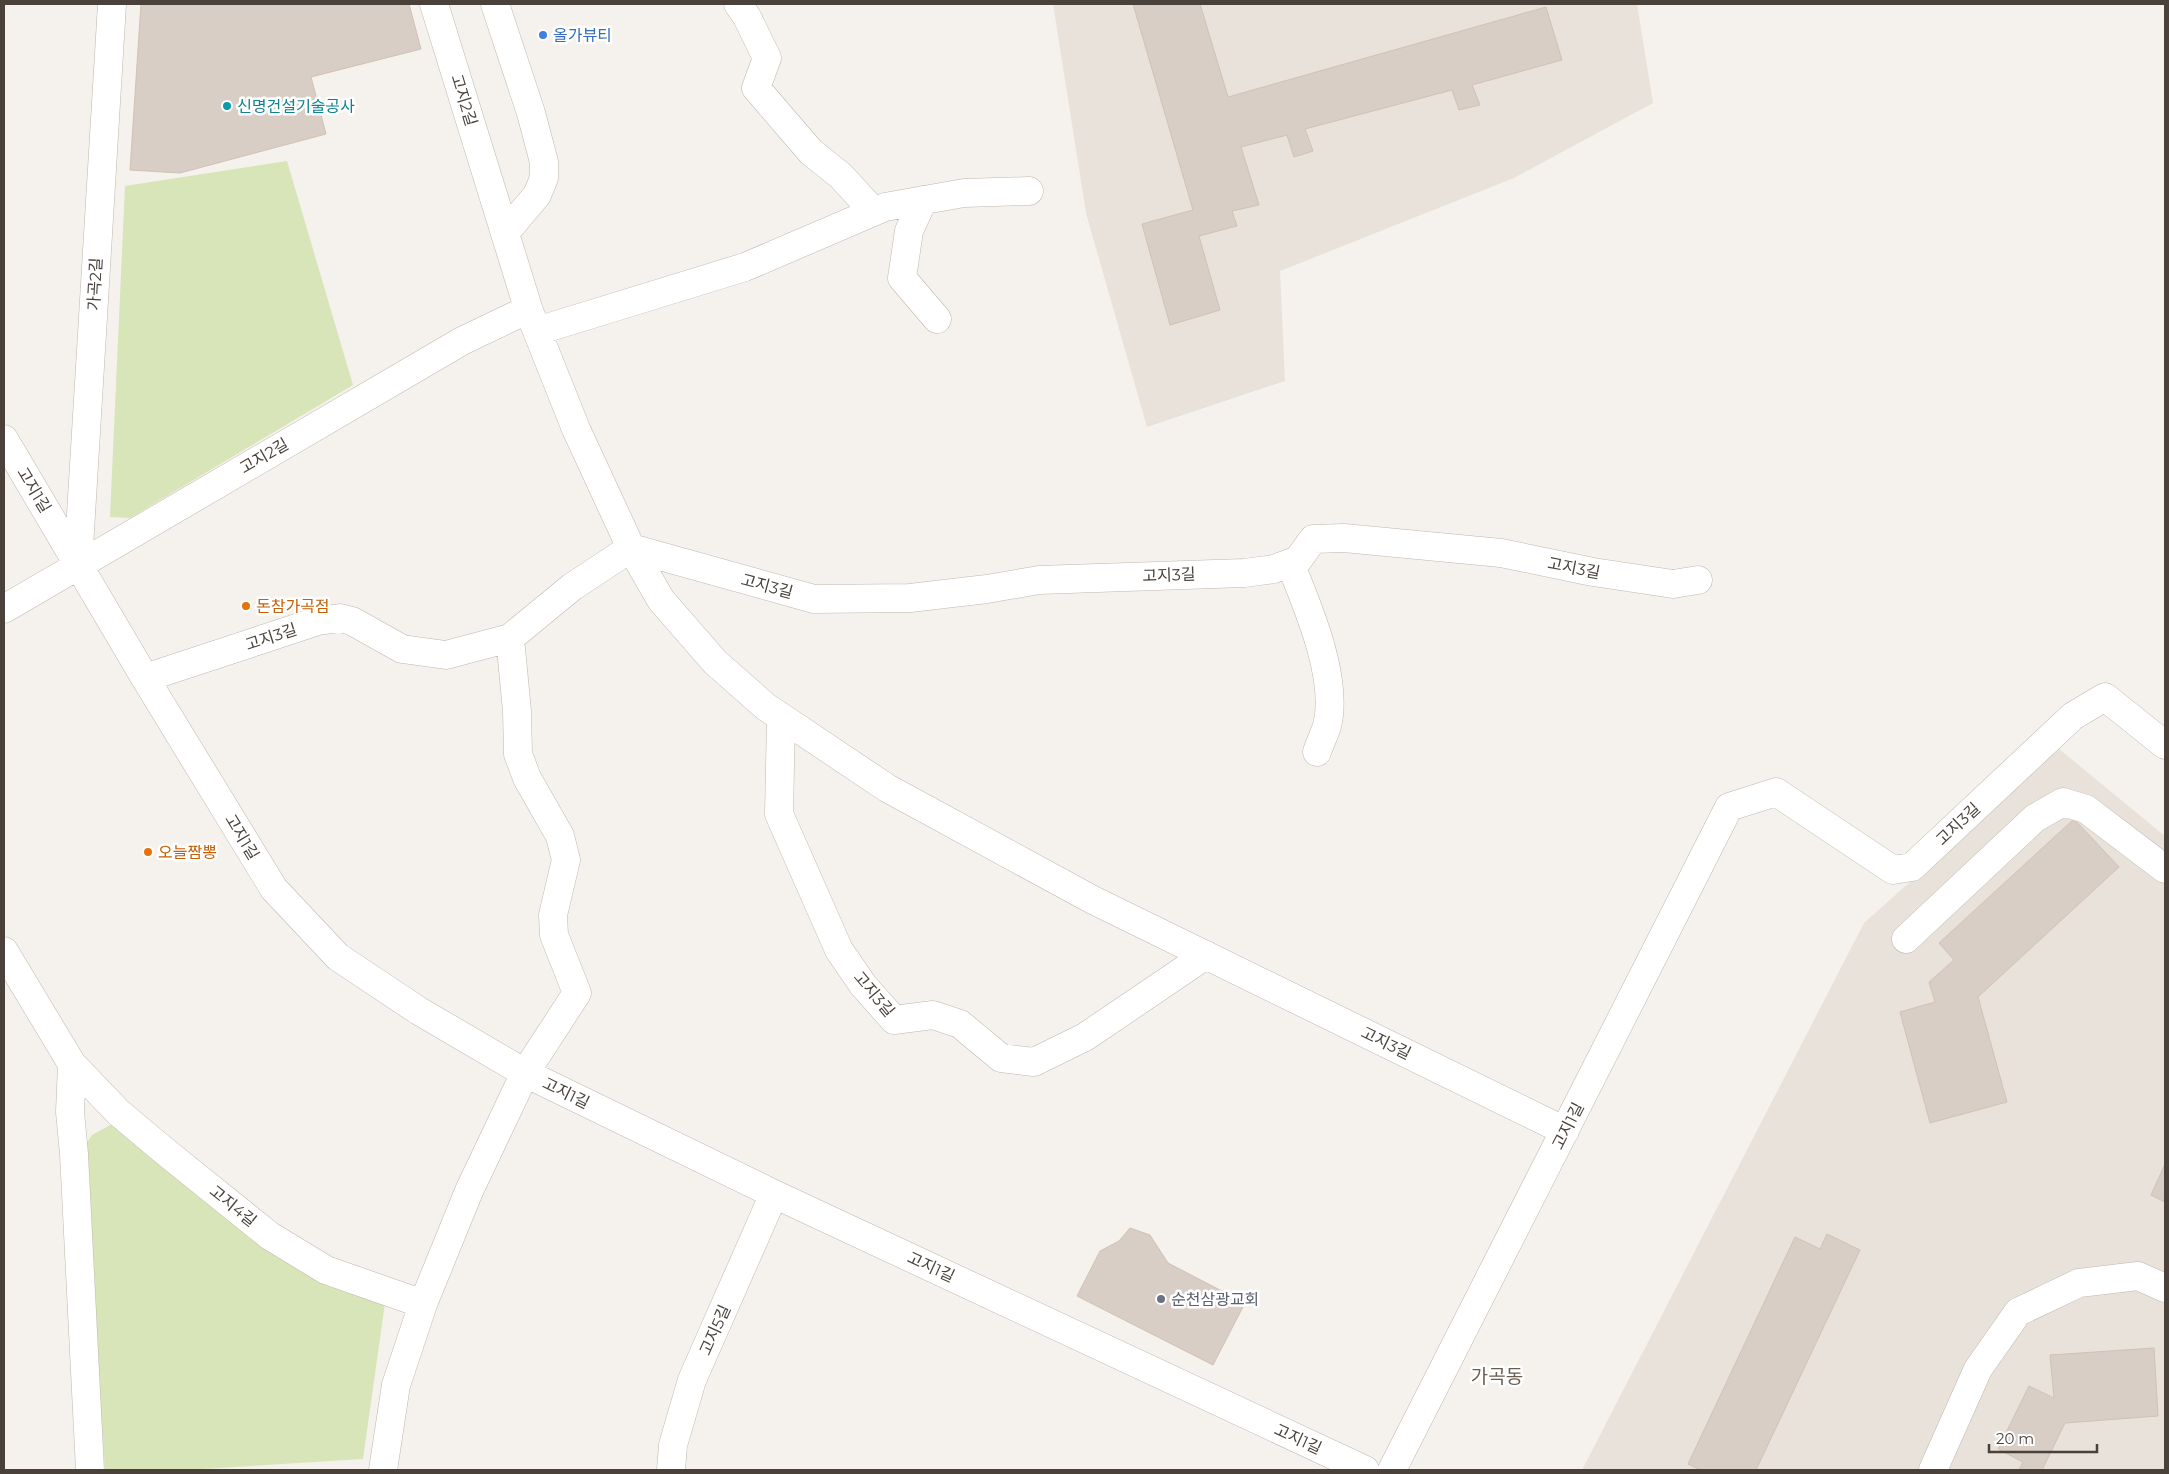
<svg xmlns="http://www.w3.org/2000/svg" width="2169" height="1474" font-family="Montserrat,'Noto Sans KR',sans-serif">
  <style>
    .residential { fill: #e8e2da }
    .green { fill: #d8e5b8 }
    .building { fill: #d8cec5; stroke: #d0c2b5 }
    .lines { fill: none; stroke-linecap: round; stroke-linejoin: round }
    .minor-casing { stroke: #c0b7af; stroke-width: 29 }
    .minor { stroke: #fff; stroke-width: 28 }
    .shop-dot { fill: #3f7fe0; stroke: #fff; stroke-width: 2 }
    .culture-dot { fill: #0f9aa8; stroke: #fff; stroke-width: 2 }
    .food-dot { fill: #e8710a; stroke: #fff; stroke-width: 2 }
    .worship-dot { fill: #6b7280; stroke: #fff; stroke-width: 2 }
    .labels { text-anchor: middle; dominant-baseline: central; stroke-width: 5; stroke-linejoin: round; paint-order: stroke }
    .shop-label { font-size: 16px; fill: #366cbe; stroke: #fff; text-anchor: start }
    .street-label { font-size: 16px; fill: #49413a; stroke: #fff }
    .culture-label { font-size: 16px; fill: #0d838f; stroke: #fff; text-anchor: start }
    .food-label { font-size: 16px; fill: #c56008; stroke: #fff; text-anchor: start }
    .worship-label { font-size: 16px; fill: #5b616d; stroke: #fff; text-anchor: start }
    .quarter-label { font-size: 19px; fill: #6b5d52; stroke: #fff }
  </style>
  <rect width="100%" height="100%" fill="#f5f1ec"/>
  <!-- residential -->
  <path class="residential" d="M1053 4H1637L1653 103 1514 178 1280 271 1285 381 1147 427 1086 213Z
    M2059 749 2165 836V1470H1582L1864 923Z"/>
  <!-- green -->
  <path class="green" d="M287 161 353 385 130 518 110 517 125 186Z
    M116 1122 385 1303 363 1459 186 1470H105L82 1150 92 1135Z"/>
  <!-- building -->
  <path class="building" d="M141 4H409L421 49 311 77 326 134 180 173 130 170Z
    M1133 4H1200L1228 97 1546 7 1562 60 1472 85 1480 105 1459 110 1452 90 1305 129 1313 151 1294 157 1287 135 1241 147 1259 205 1232 211 1237 226 1199 236 1220 310 1170 325 1142 224 1193 210Z
    M2074 819 2119 867 1978 997 2007 1102 1930 1123 1900 1012 1935 1002 1929 982 1954 960 1939 943Z
    M2165 1164V1202L2151 1195Z
    M1130 1228 1150 1235 1168 1263 1245 1303 1213 1365 1077 1296 1100 1251 1119 1241Z
    M1827 1234 1860 1250 1756 1470H1700L1688 1464 1795 1237 1820 1249Z
    M2154 1348 2158 1416 2065 1423 2042 1470H2019L2023 1462 1998 1449 2029 1386 2054 1398 2050 1355Z"/>
  <g class="lines">
    <!-- minor casing -->
    <g class="minor-casing">
      <path id="minor" d="M495 4 531 113 544 162V178L537 195 505 233
        M738 4 747 17 767 58 756 88 811 152 841 176 873 211
        M923 200 909 231 902 278 937 319
        M529 311 576 429 631 548 661 600 715 662 766 707 887 788 1093 900 1565 1131
        M537 331 745 267 885 207 964 193 1029 191
        M4 439 145 678 274 889 338 957 419 1011 525 1073 774 1194 1365 1470
        M1290 563C1308 607 1339 679 1327 726 1324 735 1320 743 1317 752
        M78 564 112 4
        M4 609 462 341 514 316 529 311 434 4
        M145 678 318 621 340 618 352 621 402 649 446 655 510 638 572 587 631 548 814 599 910 598 987 589 1039 580 1244 573 1274 569 1298 560 1313 539 1344 538 1501 553 1593 572 1673 584 1698 580
        M781 719 779 814 839 950 863 985 894 1020 933 1015 960 1024 1001 1058 1034 1062 1085 1037 1206 955
        M1906 939 2035 818 2063 802 2086 809 2165 869
        M4 951 72 1064 118 1112 162 1149 270 1236 326 1270 423 1304
        M72 1064 70 1112 74 1154 90 1470
        M383 1470 396 1385 423 1304 469 1191 525 1073 577 993 554 935 553 915 566 860 560 836 527 778 518 754 517 711 510 638
        M671 1470 673 1445 692 1380 774 1194
        M1392 1470 1729 807 1776 792 1893 870 1912 867 2073 716 2105 697 2165 745
        M1933 1470 1978 1369 2018 1312 2079 1283 2138 1276 2165 1288"/>
    </g>
    <!-- minor -->
    <use href="#minor" class="minor"/>
  </g>
  <!-- markers -->
  <circle class="shop-dot" cx="543" cy="35" r="5"/>
  <circle class="culture-dot" cx="227" cy="106" r="5"/>
  <g class="food-dot">
    <circle cx="246" cy="606" r="5"/>
    <circle cx="148" cy="852" r="5"/>
  </g>
  <circle class="worship-dot" cx="1161" cy="1299" r="5"/>
  <g class="labels">
    <!-- shop labels -->
    <g class="shop-label">
      <text x="553" y="35">올가뷰티</text>
    </g>
    <!-- street labels -->
    <g class="street-label">
      <text transform="translate(464 100) rotate(73)">고지2길</text>
      <text transform="translate(95 284) rotate(-87)">가곡2길</text>
      <text transform="translate(264 456) rotate(-30)">고지2길</text>
      <text transform="translate(34 490) rotate(59)">고지1길</text>
      <text transform="translate(1574 568) rotate(11)">고지3길</text>
      <text transform="translate(1169 575) rotate(-2)">고지3길</text>
      <text transform="translate(767 586) rotate(15)">고지3길</text>
      <text transform="translate(271 637) rotate(-18)">고지3길</text>
      <text transform="translate(1958 824) rotate(-43)">고지3길</text>
      <text transform="translate(242 837) rotate(59)">고지1길</text>
      <text transform="translate(874 994) rotate(50)">고지3길</text>
      <text transform="translate(1386 1043) rotate(26)">고지3길</text>
      <text transform="translate(566 1093) rotate(26)">고지1길</text>
      <text transform="translate(1568 1126) rotate(-63)">고지1길</text>
      <text transform="translate(233 1206) rotate(39)">고지4길</text>
      <text transform="translate(931 1267) rotate(25)">고지1길</text>
      <text transform="translate(715 1330) rotate(-66)">고지5길</text>
      <text transform="translate(1298 1439) rotate(25)">고지1길</text>
    </g>
    <!-- culture labels -->
    <g class="culture-label">
      <text x="237" y="106">신명건설기술공사</text>
    </g>
    <!-- food labels -->
    <g class="food-label">
      <text x="256" y="606">돈참가곡점</text>
      <text x="158" y="852">오늘짬뽕</text>
    </g>
    <!-- worship labels -->
    <g class="worship-label">
      <text x="1171" y="1299">순천삼광교회</text>
    </g>
    <!-- quarter labels -->
    <g class="quarter-label">
      <text x="1497" y="1376">가곡동</text>
    </g>
  </g>
  <!-- border -->
  <rect width="2169" height="1474" fill="none" stroke="#49413a" stroke-width="10"/>
  <!-- scale -->
  <path d="M1989 1444v8h108v-8" fill="none" stroke="#49413a" stroke-width="2.5"/>
  <text x="1996" y="1444" font-size="15" fill="#49413a" stroke="#ffffff" stroke-width="4" paint-order="stroke">20 m</text>
</svg>
